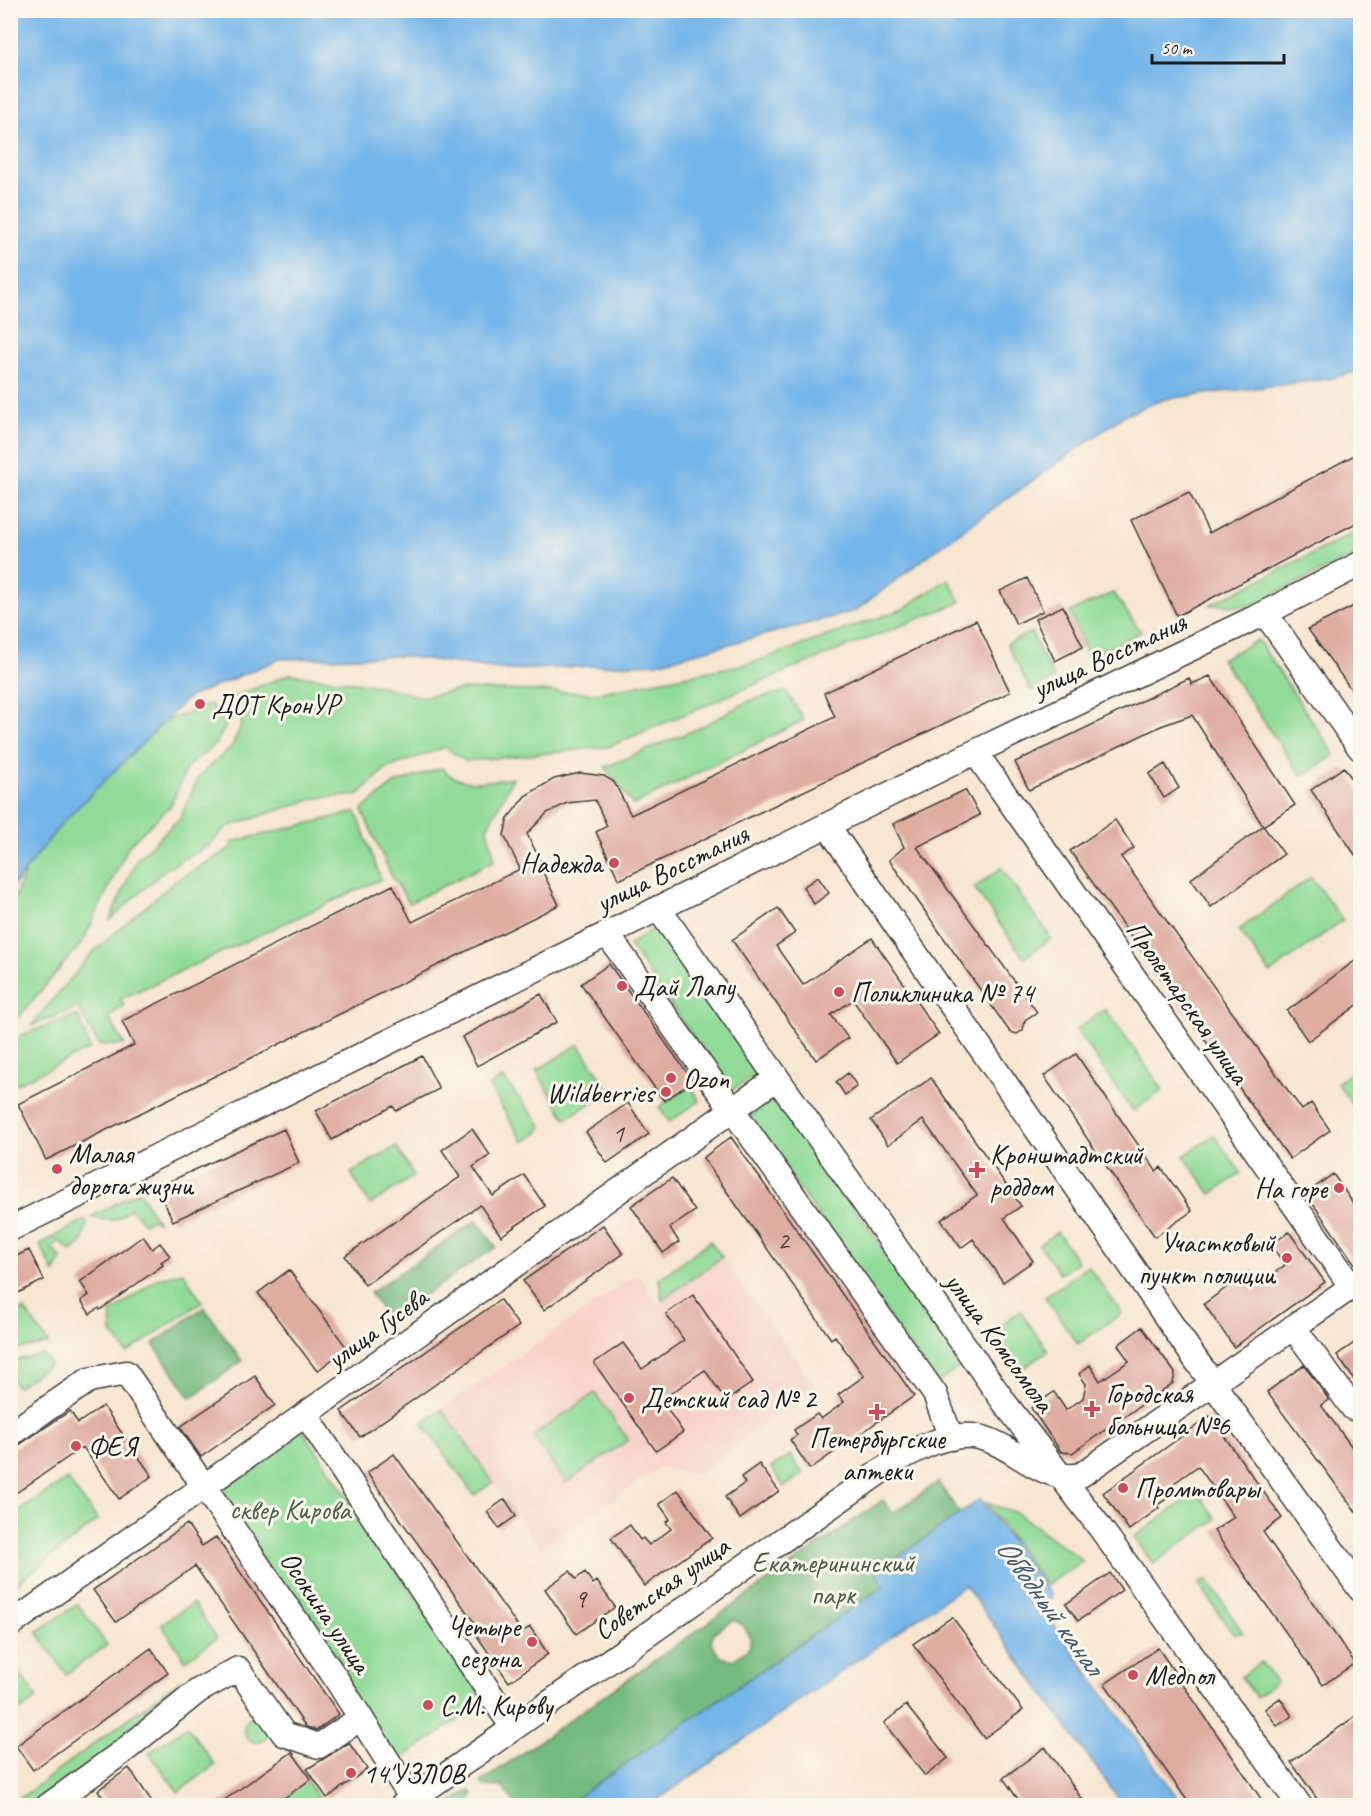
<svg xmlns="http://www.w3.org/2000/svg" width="1371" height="1816" font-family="Caveat,sans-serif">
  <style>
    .built { fill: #f7d1c6 }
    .green { fill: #90db98; stroke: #567c5a; stroke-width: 1.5 }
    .forest { fill: #74bb80; stroke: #486c4e; stroke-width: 1.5; fill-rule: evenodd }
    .water { fill: #74b5e9; stroke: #486882; stroke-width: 1.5 }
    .building { fill: #dfaca0 }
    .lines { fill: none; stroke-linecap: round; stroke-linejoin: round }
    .minor-casing { stroke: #3d3a37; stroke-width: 27 }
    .minor { stroke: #fff; stroke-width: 24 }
    .poi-dot { fill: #d1495b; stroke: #fbf7ec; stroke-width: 2 }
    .labels { text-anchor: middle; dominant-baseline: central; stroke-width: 6; stroke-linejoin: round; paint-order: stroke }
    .number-label { font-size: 26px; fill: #4d403d }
    .street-label { font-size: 28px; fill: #1c1c1c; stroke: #fbf7ec }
    .poi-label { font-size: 28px; fill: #1c1c1c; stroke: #fbf7ec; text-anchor: start }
    .park-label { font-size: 28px; fill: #455f47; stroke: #fbf7ec }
    .water-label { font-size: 30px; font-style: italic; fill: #3f596e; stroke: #fbf7ec }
  </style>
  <rect width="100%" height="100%" fill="#fbf7ec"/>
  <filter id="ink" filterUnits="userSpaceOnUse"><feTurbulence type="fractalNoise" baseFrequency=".0167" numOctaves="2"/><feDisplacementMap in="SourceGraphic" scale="12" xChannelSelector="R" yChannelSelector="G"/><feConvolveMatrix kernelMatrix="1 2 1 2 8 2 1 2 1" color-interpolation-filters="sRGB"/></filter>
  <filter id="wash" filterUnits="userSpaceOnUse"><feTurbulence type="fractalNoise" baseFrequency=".008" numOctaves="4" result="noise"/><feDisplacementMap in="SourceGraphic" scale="24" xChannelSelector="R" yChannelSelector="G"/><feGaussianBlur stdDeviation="1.35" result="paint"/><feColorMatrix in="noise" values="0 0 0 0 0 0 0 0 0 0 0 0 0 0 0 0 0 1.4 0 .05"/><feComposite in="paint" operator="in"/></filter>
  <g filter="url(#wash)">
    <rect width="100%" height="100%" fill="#f7e6d0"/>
    <!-- built -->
    <path class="built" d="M722 1257 815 1386 697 1474 660 1467 540 1549 442 1409 638 1274 658 1303Z"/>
    <!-- green -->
    <path class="green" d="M1360 530V553L1249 606 1209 605Z
      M948 579 961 602 791 669 608 747 465 761 445 747 385 769 358 795 316 798 227 827 208 846 166 869 109 921 137 859 181 817 198 777 232 746 242 723 228 699 290 674 382 686 421 697 465 689 597 693 751 663 903 609Z
      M1113 593 1141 632 1089 658 1070 612Z
      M1031 632 1054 679 1031 691 1007 644Z
      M1258 640 1335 755 1302 777 1221 659Z
      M786 691 804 720 633 805 605 767 699 728 751 700Z
      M211 704 226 726 215 745 187 767 171 805 129 845 83 941 11 1026V906L43 828 141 730Z
      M442 768C459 789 490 781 513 778L487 828 495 860 409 903 391 875 362 810 394 784Z
      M356 812 381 879 120 999 124 1005 108 1017 125 1045H99L78 1007 31 1026 93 952 175 881 230 849 232 842Z
      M1001 868 1051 938 1024 958 974 888Z
      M1311 877 1343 920 1270 973 1239 930Z
      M657 926 759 1072 731 1091 629 945Z
      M1105 1009 1163 1090 1133 1111 1076 1030Z
      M78 1015 90 1049 14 1085 11 1078V1049L21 1035Z
      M579 1044 610 1091 566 1119 536 1071Z
      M1360 1066V1112L1359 1113 1337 1083Z
      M503 1078 542 1126 537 1134 523 1142 489 1086Z
      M690 1086 700 1101 669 1122 659 1107Z
      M777 1097 964 1364 936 1384 749 1117Z
      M1214 1135 1241 1173 1211 1194 1184 1156Z
      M396 1146 414 1176 370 1205 351 1173Z
      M139 1191 158 1223 152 1219 144 1223 130 1208C117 1223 110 1222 91 1217Z
      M84 1220 88 1222 82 1242 71 1251 59 1241 52 1248 61 1259 54 1273 40 1244Z
      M1057 1232 1078 1262 1060 1274 1039 1245Z
      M710 1241 722 1257 662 1300 659 1279Z
      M1088 1266 1122 1313 1078 1344 1045 1297Z
      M183 1272 202 1302 127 1353 112 1333 111 1313 157 1279Z
      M24 1309 49 1344 11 1350V1316Z
      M1020 1311 1048 1351 1016 1373 989 1333Z
      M43 1354 50 1364 17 1387 11 1377V1361Z
      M595 1393 628 1440 566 1483 533 1436Z
      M442 1409 493 1482 474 1495 422 1423Z
      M301 1428 486 1701 398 1761 213 1494Z
      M790 1455 803 1474 784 1487 771 1468Z
      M67 1479 98 1520 11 1588V1516Z
      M1197 1492 1216 1519 1153 1564 1134 1537Z
      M986 1503 1017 1513 1083 1561 1046 1585Z
      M1207 1579 1243 1633 1233 1634 1199 1584Z
      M193 1603 217 1638 185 1660 161 1624Z
      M78 1604 107 1645 66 1674 37 1632Z
      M1261 1662 1276 1682 1256 1697 1241 1677Z
      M15 1666 37 1698 11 1717V1669Z
      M181 1680 188 1694 30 1805H11Z
      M244 1729a13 13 0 1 1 26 0a13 13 0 1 1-26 0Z
      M187 1726 215 1765 178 1792 149 1753Z
      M307 1781 323 1805 273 1806Z"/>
    <!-- forest -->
    <path class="forest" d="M477 1220 496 1247 388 1320 370 1293Z
      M204 1307 242 1361 191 1398 153 1344Z
      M938 1482 960 1514 876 1573 884 1586 566 1805H516L503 1787 484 1786 481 1782 883 1500 893 1513ZM733 1620 743 1625 751 1638 748 1649 733 1660 721 1657 711 1643 714 1632Z
      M470 1790 473 1794 469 1805H447Z"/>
    <!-- water -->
    <path class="water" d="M11 10 1360 11V371L1328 379 1165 399 1125 415 949 540 855 611 657 663 508 670 403 656 280 659 189 697 62 823 11 889Z
      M980 1499 1052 1597 1041 1607 1183 1805H1123L965 1585 650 1805H566L884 1586 876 1573Z"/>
    <g id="blocks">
      <!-- building -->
      <path class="building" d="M1360 452V521L1177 616 1131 520 1189 492 1209 533Z
        M1027 578 1043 611 1016 624 1000 591Z
        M1360 603V629L1354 632 1360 643V702L1308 629Z
        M1063 606 1083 647 1055 661 1035 619Z
        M976 620 1010 692 619 880 596 832 607 826 595 800 567 803 547 813 527 834 540 860H537L559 905 46 1160 18 1104 134 1045 122 1021 393 885 412 922 520 869 504 835 508 818 525 796 554 779 580 773 604 776 614 782 631 815 835 717 824 693Z
        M1210 676 1295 805 1263 826 1192 715 1161 726 1029 790 1015 762 1189 678 1192 684Z
        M1165 764 1179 788 1164 798 1149 774Z
        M1344 767 1360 791V862L1311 790Z
        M965 790 980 815 917 847 1037 1012 1025 1020 1023 1030 1017 1034 1010 1032 889 860 904 847 893 824Z
        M1115 820 1134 848 1121 857 1302 1110 1311 1103 1330 1130 1290 1159 1070 851Z
        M1263 826 1284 854 1211 907 1191 879Z
        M818 877 829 893 814 904 803 887Z
        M778 908 795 933 776 946 803 985 872 938 939 1034 897 1063 853 1000 831 1015 848 1038 816 1060 732 940Z
        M1360 957V1003L1308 1041 1287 1011Z
        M609 964 693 1081 664 1101 581 984Z
        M541 994 557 1022 477 1066 462 1037Z
        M1076 1054 1156 1171 1161 1167 1192 1211 1155 1237 1044 1076Z
        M422 1056 439 1089 396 1111 393 1106 332 1140 316 1111Z
        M848 1073 857 1086 845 1095 836 1082Z
        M931 1078 1021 1206 1004 1218 1033 1261 1003 1282 973 1239 961 1248 941 1220 977 1195 923 1120 888 1145 871 1120Z
        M628 1103 649 1134 607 1163 586 1132Z
        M284 1129 299 1163 173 1221 157 1187Z
        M472 1129 490 1155 473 1167 493 1196 524 1175 545 1206 501 1236 480 1205 365 1285 345 1256 460 1177 442 1150Z
        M731 1137 914 1396 810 1469 790 1440 797 1435 794 1430 817 1414 821 1419 844 1402 838 1395 864 1376 835 1336 831 1339 703 1158Z
        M1333 1174 1360 1213V1267H1357L1306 1194Z
        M672 1178 695 1211 670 1228 679 1242 663 1253 631 1206Z
        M603 1225 623 1254 544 1310 523 1281Z
        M1289 1232 1325 1282 1234 1347 1204 1304 1248 1272 1257 1285 1285 1265 1271 1245Z
        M143 1236 152 1249 160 1243 170 1256 161 1262 163 1265 100 1310 99 1308 90 1314 81 1301 89 1295 80 1282Z
        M29 1250 44 1280 10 1297V1259Z
        M289 1270 347 1348 317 1371 258 1293Z
        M693 1295 753 1382 726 1401 705 1370 661 1400 683 1432 656 1451 594 1363 623 1343 642 1369 684 1340 666 1314Z
        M500 1300 519 1326 360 1437 341 1411Z
        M1142 1327 1175 1373 1173 1383 1072 1453 1061 1452 1031 1408 1054 1392 1066 1410 1083 1398 1086 1384 1079 1374 1090 1365 1100 1381 1129 1361 1118 1345Z
        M1360 1339V1388L1337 1355Z
        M1304 1365 1329 1400 1321 1405 1360 1458V1517L1267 1392Z
        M255 1376 275 1405 201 1457 180 1427Z
        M103 1406 152 1476 119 1499 83 1447 10 1497V1451L70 1411 78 1423Z
        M1210 1416 1282 1518 1263 1532 1355 1663 1323 1685 1214 1531 1234 1517 1198 1466 1163 1491 1168 1498 1157 1505 1159 1508 1129 1530 1103 1493Z
        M394 1454 522 1632 530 1627 548 1654 509 1682 477 1636 482 1633 367 1473Z
        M759 1464 779 1491 740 1519 725 1497 745 1483 741 1477Z
        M678 1490 712 1538 644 1586 611 1538 630 1525 640 1540 643 1538 649 1545 671 1529 666 1522 670 1519 659 1504Z
        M505 1499 516 1516 499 1528 487 1512Z
        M187 1524 202 1546 216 1537 339 1714 317 1730 306 1727 195 1566 116 1622 93 1590Z
        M570 1571 576 1579 585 1572 593 1584 597 1581 615 1607 576 1634 545 1589Z
        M1110 1573 1122 1590 1078 1621 1066 1604Z
        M952 1617 1023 1710 984 1738 913 1644Z
        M151 1648 168 1673 33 1770 16 1746Z
        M1158 1648 1266 1806H1191L1105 1684Z
        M1280 1698 1292 1716 1277 1726 1265 1709Z
        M906 1705 948 1758 925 1776 884 1723Z
        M1360 1713V1806H1322L1291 1762Z
        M349 1743 367 1769 327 1798 307 1769Z
        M1045 1747 1087 1806H1023L1003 1778Z
        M292 1752 311 1779 273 1806H216Z
        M129 1768 155 1806H108L98 1790Z"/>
    </g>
  </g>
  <g filter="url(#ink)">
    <use href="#blocks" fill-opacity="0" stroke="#3d3a37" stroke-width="1.5"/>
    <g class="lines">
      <!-- minor casing -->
      <g class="minor-casing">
        <path id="minor" d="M1265 613 1360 748
          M975 752 1352 1287
          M827 825 1196 1360 1360 1589
          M658 908 1004 1402 1099 1526 1300 1806
          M607 934 935 1394 951 1438
          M10 1229 975 752 1265 613 1360 564
          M1293 1327 1353 1408 1360 1403
          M306 1415 513 1728
          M10 1434 89 1380 126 1373 333 1674 412 1799
          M10 1625 777 1078
          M48 1806 125 1750 198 1691 238 1669 284 1734 319 1746 361 1718
          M402 1806 894 1462C917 1449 946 1433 973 1436 1012 1441 1040 1484 1081 1475L1360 1281"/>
      </g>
      <!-- minor -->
      <use href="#minor" class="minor"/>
    </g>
  </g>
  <!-- markers -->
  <g class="poi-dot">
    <circle cx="200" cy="704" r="6"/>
    <circle cx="614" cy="863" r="6"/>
    <circle cx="622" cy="986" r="6"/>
    <circle cx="839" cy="992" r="6"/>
    <circle cx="671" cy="1078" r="6"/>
    <circle cx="666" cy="1092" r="6"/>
    <circle cx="57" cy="1169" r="6"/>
    <path d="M974 1161h6v6h6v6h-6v6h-6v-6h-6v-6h6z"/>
    <circle cx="1339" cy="1188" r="6"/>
    <circle cx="1287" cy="1258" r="6"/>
    <circle cx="629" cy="1398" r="6"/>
    <path d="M1089 1400h6v6h6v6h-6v6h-6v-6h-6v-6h6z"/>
    <path d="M874 1403h6v6h6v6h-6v6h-6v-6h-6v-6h6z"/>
    <circle cx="76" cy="1446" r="6"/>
    <circle cx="1123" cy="1488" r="6"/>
    <circle cx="532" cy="1642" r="6"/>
    <circle cx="1133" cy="1675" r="6"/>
    <circle cx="428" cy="1705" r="6"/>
    <circle cx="351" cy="1773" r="6"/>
  </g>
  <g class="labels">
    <!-- number labels -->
    <g class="number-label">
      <text x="618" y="1133">1</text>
      <text x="783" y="1240">2</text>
      <text x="580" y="1598">9</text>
    </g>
    <!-- street labels -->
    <g class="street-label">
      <text transform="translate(1109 655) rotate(-25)">улица Восстания</text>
      <text transform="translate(672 868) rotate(-26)">улица Восстания</text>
      <text transform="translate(1188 1002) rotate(55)">Пролетарская улица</text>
      <text transform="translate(377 1328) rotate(-36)">улица Гусева</text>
      <text transform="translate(1000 1342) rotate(54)">улица Комсомола</text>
      <text transform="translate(661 1588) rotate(-35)">Советская улица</text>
      <text transform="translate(326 1612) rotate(56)">Осокина улица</text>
    </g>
    <!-- poi labels -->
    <g class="poi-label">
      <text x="212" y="704">ДОТ КронУР</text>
      <text x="602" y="863" text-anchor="end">Надежда</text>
      <text x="634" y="986">Дай Лапу</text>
      <text x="851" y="992">Поликлиника № 74</text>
      <text x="683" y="1078">Ozon</text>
      <text x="654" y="1092" text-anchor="end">Wildberries</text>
      <text x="69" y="1153">Малая<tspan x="69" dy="32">дорога жизни</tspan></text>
      <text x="990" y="1154">Кронштадтский<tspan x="990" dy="32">роддом</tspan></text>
      <text x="1327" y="1188" text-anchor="end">На горе</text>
      <text x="1275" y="1242" text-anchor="end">Участковый<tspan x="1275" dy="32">пункт полиции</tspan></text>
      <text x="1106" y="1393">Городская<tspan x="1106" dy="32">больница №6</tspan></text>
      <text x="641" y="1398">Детский сад № 2</text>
      <text x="877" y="1438" text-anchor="middle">Петербургские<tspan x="877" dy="32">аптеки</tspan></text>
      <text x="88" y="1446">ФЕЯ</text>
      <text x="1135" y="1488">Промтовары</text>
      <text x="520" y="1626" text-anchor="end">Четыре<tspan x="520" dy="32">сезона</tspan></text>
      <text x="1145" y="1675">Медпол</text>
      <text x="440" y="1705">С.М. Кирову</text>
      <text x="363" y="1773">14'УЗЛОВ</text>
    </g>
    <!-- park labels -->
    <g class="park-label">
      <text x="290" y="1509">сквер Кирова</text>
      <text x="833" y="1562">Екатерининский<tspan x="833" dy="32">парк</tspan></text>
    </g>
    <!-- water labels -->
    <g class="water-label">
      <text transform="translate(1050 1606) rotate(54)">Обводный канал</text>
    </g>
  </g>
  <!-- margin -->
  <rect width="1371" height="1816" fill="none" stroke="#fbf7ec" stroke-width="36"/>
  <!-- scale -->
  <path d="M1152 54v9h132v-9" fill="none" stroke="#1c1c1c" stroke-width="3"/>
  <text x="1161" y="54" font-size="18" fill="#1c1c1c" stroke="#fbf7ec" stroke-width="4.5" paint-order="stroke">50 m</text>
</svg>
